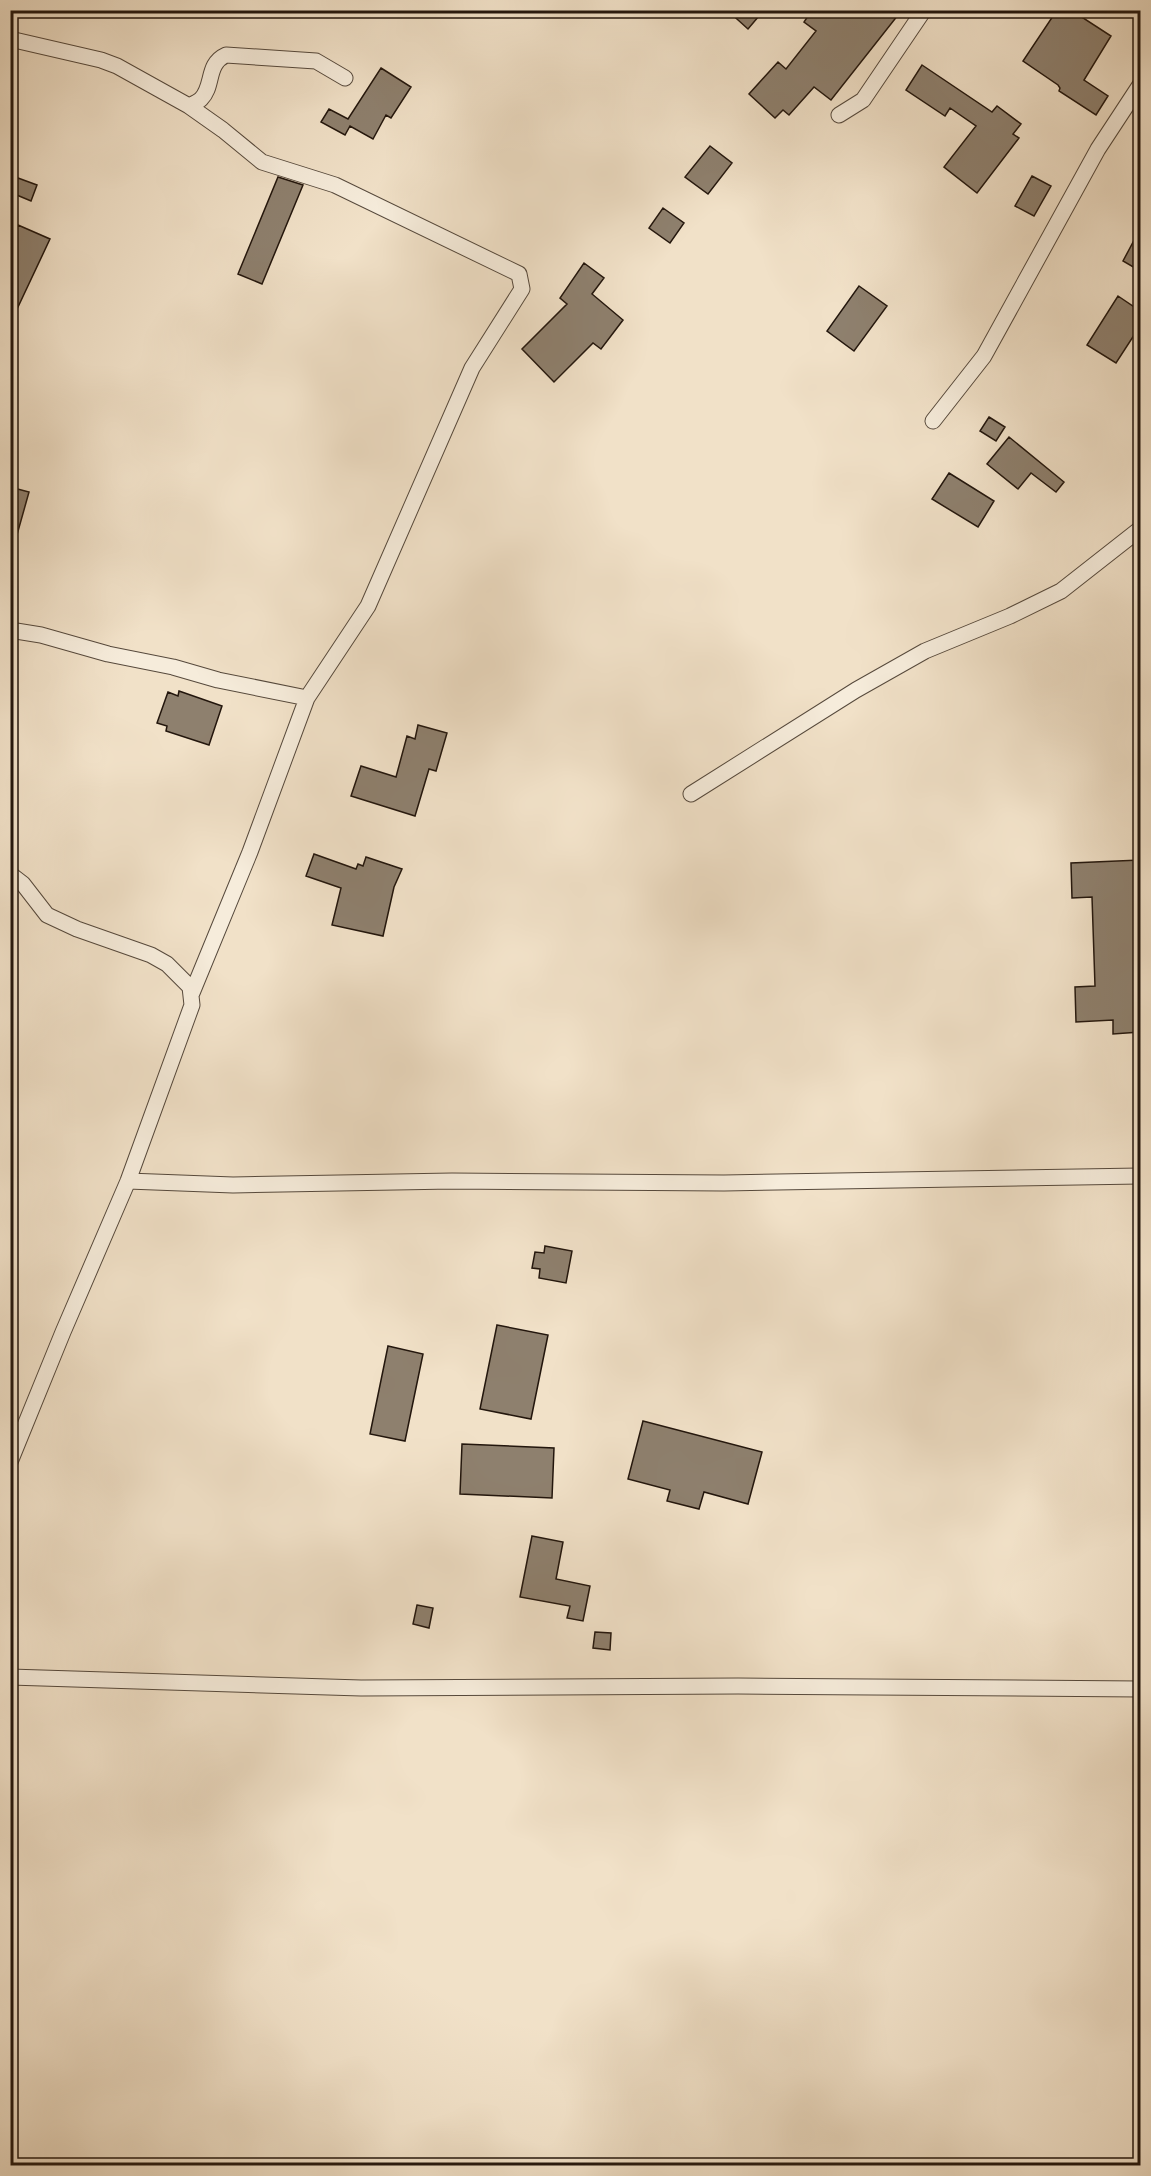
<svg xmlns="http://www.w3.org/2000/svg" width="1151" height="2176" font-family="'Gentium Book Plus',serif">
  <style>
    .building { fill: #8e806e; stroke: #23160d; stroke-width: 1.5 }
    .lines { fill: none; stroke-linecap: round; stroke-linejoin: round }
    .minor-casing { stroke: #56493c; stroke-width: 17 }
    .minor { stroke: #f6ecdb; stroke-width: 15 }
  </style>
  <rect width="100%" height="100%" fill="#f1e1c8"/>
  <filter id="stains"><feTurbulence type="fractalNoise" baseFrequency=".00333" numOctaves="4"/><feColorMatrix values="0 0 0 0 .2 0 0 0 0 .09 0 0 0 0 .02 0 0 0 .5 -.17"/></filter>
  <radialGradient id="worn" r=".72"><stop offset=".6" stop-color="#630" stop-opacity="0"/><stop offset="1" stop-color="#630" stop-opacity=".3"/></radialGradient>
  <!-- building -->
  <path class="building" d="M727 10H764L748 29Z
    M812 10H902L831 100 814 87 789 115 783 110 775 118 749 94 778 62 786 69 816 31 804 22Z
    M1057 10H1071L1111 36 1084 80 1108 96 1096 115 1059 91 1060 88 1058 85 1023 61Z
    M922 65 992 112 997 106 1021 124 1013 134 1019 138 977 193 944 167 976 126 950 108 945 116 906 90Z
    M381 68 411 87 391 118 386 115 373 139 350 126 345 135 321 122 329 109 348 119Z
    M710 146 732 163 708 194 685 177Z
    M1032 176 1051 186 1034 216 1015 206Z
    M278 177 303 185 262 284 238 274Z
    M18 178 37 185 31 201 12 193Z
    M663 208 684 223 670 243 649 228Z
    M18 225 50 239 10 324V242Z
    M1140 229V271L1123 261Z
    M584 263 604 278 592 294 623 320 601 349 593 343 554 382 522 349 567 304 560 298Z
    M859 286 887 306 854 351 827 331Z
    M1118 296 1140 311V326L1116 363 1087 345Z
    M989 417 1005 427 996 441 980 431Z
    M1009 437 1064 482 1056 492 1031 473 1018 489 987 464Z
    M949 473 994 501 978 527 932 499Z
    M10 487 29 492 15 542 10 541Z
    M179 691 222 706 209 745 166 731 167 726 157 723 168 692 178 696Z
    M418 725 447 733 436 771 429 769 415 816 351 796 361 766 396 777 407 736 415 739Z
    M314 854 356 869 358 864 363 866 366 857 402 869 394 887 383 936 332 925 341 888 306 876Z
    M1140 860V1032L1113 1034V1020L1076 1022 1075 987 1095 986 1092 897 1072 898 1071 863Z
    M545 1246 572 1251 566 1283 539 1278 540 1269 532 1268 535 1252 544 1253Z
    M497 1325 548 1335 531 1419 480 1409Z
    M388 1346 423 1354 405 1441 370 1434Z
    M643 1421 762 1452 748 1504 704 1492 699 1509 667 1501 670 1490 628 1479Z
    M462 1444 554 1448 552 1498 460 1494Z
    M532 1536 563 1542 556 1579 590 1586 583 1621 567 1618 570 1606 520 1597Z
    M417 1605 433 1608 429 1628 413 1624Z
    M595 1632 611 1633 610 1650 593 1648Z"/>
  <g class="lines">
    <!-- minor casing -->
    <g class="minor-casing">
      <path id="minor" d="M10 39 101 60 117 66 189 106 223 130 262 162 335 185 519 274 522 289 472 368 368 606 307 698 250 852 192 993
        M189 106C193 104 198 102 201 99 214 86 206 64 226 55L316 61 345 78
        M839 115 863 100 924 10
        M933 421 984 356 1098 149 1140 85
        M10 630 41 635 108 654 173 667 218 680 307 698
        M691 794 856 690 925 651 1010 616 1061 591 1140 529
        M10 874 23 884 47 915 77 929 151 955 167 964 190 987 192 1005 128 1181 63 1332 10 1462
        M128 1181 233 1185 452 1181 724 1183 1140 1176
        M10 1677 361 1688 738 1686 1140 1689"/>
    </g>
    <!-- minor -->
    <use href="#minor" class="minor"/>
  </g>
  <!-- margin -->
  <rect width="1151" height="2176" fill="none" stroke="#f1e1c8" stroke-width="36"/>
  <rect x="12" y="12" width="1127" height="2152" fill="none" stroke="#23160d" stroke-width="3"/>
  <rect x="18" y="18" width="1115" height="2140" fill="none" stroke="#23160d" stroke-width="1.5"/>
  <rect width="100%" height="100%" filter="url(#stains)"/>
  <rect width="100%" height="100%" fill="url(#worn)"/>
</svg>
